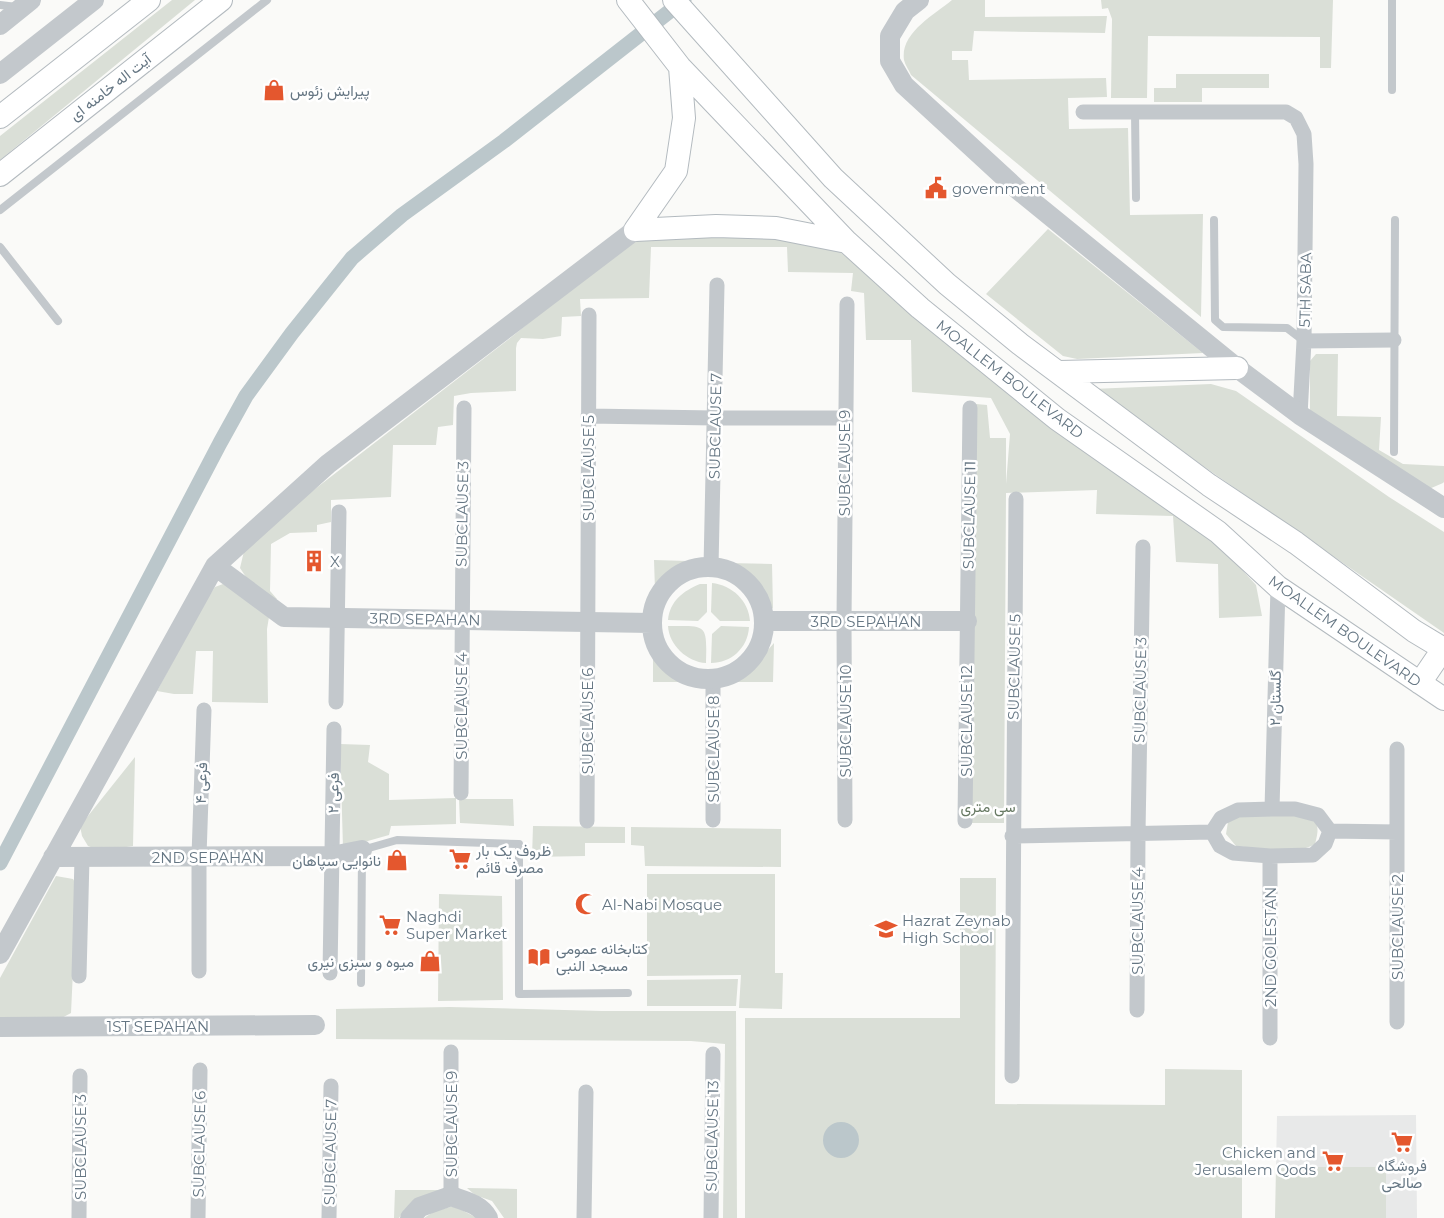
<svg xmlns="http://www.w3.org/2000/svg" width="1444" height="1218" font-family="Montserrat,Vazirmatn,sans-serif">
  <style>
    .built { fill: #e8e9e9 }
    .green { fill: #dadfd7 }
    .water { fill: #bbc7cb }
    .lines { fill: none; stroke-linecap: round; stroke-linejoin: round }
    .canal { stroke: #bbc7cb; stroke-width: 15 }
    .secondary-casing { stroke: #b3babf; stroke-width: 24 }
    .service { stroke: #c3c8cc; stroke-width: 8 }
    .minor { stroke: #c3c8cc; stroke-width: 15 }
    .tertiary { stroke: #c3c8cc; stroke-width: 20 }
    .secondary { stroke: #fff; stroke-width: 22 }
    .labels { text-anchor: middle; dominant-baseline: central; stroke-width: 5; stroke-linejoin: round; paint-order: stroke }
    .street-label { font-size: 15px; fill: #657683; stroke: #fff }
    .poi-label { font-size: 15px; fill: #657683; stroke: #fff; text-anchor: start }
    .park-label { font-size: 15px; fill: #687a64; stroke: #fff }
  </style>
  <rect width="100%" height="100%" fill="#fafaf8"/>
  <!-- built -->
  <path class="built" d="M1416 1115 1417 1218H1386V1167H1276L1277 1116Z"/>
  <!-- green -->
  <path class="green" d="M172 0H195L0 160V136Z
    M952 0H985V17L1107 16 1105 33 974 31 972 51H952V60H968L969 80 1106 78 1107 97 1068 98 1069 129 1128 128 1130 215 1203 214 1201 317 911 75C909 70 905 65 904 60 900 33 934 15 952 0Z
    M1101 0H1333L1331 68H1320V37L1148 36 1147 98H1111L1112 19 1108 8 1102 9Z
    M1176 74H1269V88H1202V102H1154V88H1176Z
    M1048 229 1203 353 1077 359 1063 356 986 294Z
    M724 231 835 248 1104 465 1221 547 1256 585 1262 616 1219 618 1218 564 1176 562 1173 516 1096 514 1097 490 1006 493 1004 823H971L976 404 987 405 990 438H1006V484L1010 434 991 398 912 392 911 340H866L864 293 851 291 853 273 788 272 787 247H651L649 298 580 299 581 316 562 317 561 336 543 339 521 338 517 343 516 348V391L471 393 454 396 453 425 438 427 436 445H393L391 497 331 500V522L317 525V532L290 533 271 544 270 591 277 599H270L246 577 240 568 245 547 271 523 509 339 636 235Z
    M1316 354H1338L1337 416 1381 417 1379 450 1403 464 1444 466V482L1443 483 1429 489 1313 416 1310 410V361Z
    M1211 384 1236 391 1389 497 1444 532V633L1092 389Z
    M654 560 688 561 672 574 655 590Z
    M727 563 772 564 773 609C760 589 747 576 727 563Z
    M712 583C732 585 749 601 750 621H720L711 612Z
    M223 584 239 592 269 617 267 629 268 703 212 702 213 651H196L193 694H174L157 691 203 605 215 587Z
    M700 584H707V612L698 621 668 620C670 601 683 591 700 584Z
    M668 626C707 626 707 623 706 663 687 662 669 645 668 626Z
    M721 626 749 627C748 648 731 663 711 663L712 634Z
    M774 643 773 682H733L753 667Z
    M653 648C663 663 676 672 692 682H653Z
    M340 744 370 745 368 762 389 774V800L456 798V824L391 826 389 835 343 848Z
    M135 757 133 846 101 851 88 846 82 836 80 826Z
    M459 799H513L514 826 460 823Z
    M1297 813C1317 820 1321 822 1315 844 1296 856 1258 848 1236 846L1226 834 1228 822 1239 814Z
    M533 826 625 827V843H585V856L532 857Z
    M631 827 781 829V867L645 866 644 846 631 845Z
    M647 874H775V973H783L782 1009 739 1008 741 975 647 976Z
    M56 876 73 879 77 886 71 1013 58 1020 0 1021V978Z
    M960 878H996L995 1104 1165 1105V1069L1242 1070V1218H745V1018H960Z
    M439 894 502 896 503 1000 438 1001Z
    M738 979 736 1006H647V980Z
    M450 1007 602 1011H736L737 1218H723L725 1044 691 1041 336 1039V1009Z
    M1276 1167H1386V1218H1275Z
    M467 1188 517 1189V1218H504L492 1201 475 1195Z
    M395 1190H443L405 1209 399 1218H394Z
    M454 1206 477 1218H424L435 1211Z"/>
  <!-- water -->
  <path class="water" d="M823 1140a18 18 0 1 1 36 0a18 18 0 1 1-36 0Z"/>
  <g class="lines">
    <!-- canal -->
    <path class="canal" d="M0 863 220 443 246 396 292 333 352 258 402 215 504 141 684 0"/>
    <!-- secondary casing -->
    <g class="secondary-casing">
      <path id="secondary" d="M628 0 680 67 847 242 920 308 1057 419 1218 532 1278 587 1444 699
        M674 0 833 178 947 284 1020 344 1209 485 1296 543 1414 631 1444 649
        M0 117 149 0
        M0 175 221 0
        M635 230 716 226 776 228 847 242
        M635 230 676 171 684 118 680 67
        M1059 372 1237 368
        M1420 683 1443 649"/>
    </g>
    <!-- service -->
    <path class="service" d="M1392 0V90
      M0 5 17 7
      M1135 112 1136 198
      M0 210 267 0
      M1214 220 1215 320 1223 327 1287 328 1304 341
      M0 247 58 321
      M1394 452 1395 220
      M361 983 362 850 397 840 519 844V994L628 993"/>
    <!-- minor -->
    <path class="minor" d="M1083 112H1286L1296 118 1304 134 1306 164 1304 341 1300 415
      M1304 341 1394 340
      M588 416 715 418H844
      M711 567 717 285
      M713 679V820
      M336 702 339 512
      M461 793 464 408
      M1272 809H1295L1318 815 1330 831 1325 844 1313 855 1270 856 1233 853 1220 846 1212 832 1221 818 1238 810Z
      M1272 809 1278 587
      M845 820 844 621 847 304
      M587 821 589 315
      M965 821 970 408
      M1330 831 1397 832
      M1012 836 1212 832
      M1270 856V1038
      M199 971V856L204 710
      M330 973 334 729
      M79 976 82 858
      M1137 1010 1138 833 1143 547
      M1397 1022V749
      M1012 1076 1016 499
      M451 1196V1052
      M79 1218 80 1076
      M198 1218 200 1070
      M329 1218 331 1086
      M584 1218 586 1092
      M711 1218 713 1054"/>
    <!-- tertiary -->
    <path class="tertiary" d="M919 0 905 11 890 36V61L904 85 1017 189 1237 368 1300 415 1444 508
      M0 25 31 0
      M0 74 94 0
      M215 566 284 617 652 623
      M652 623a56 56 0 1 1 112 0a56 56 0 1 1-112 0Z
      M765 621H967
      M53 857 332 856 362 850
      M0 954 215 566 328 464 635 230
      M0 1027 315 1025
      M410 1218 420 1207 451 1196C465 1201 480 1204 488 1218"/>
    <!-- secondary -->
    <use href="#secondary" class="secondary"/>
  </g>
  <!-- icons -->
  <defs>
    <g id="shop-bare" transform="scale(1.725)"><path d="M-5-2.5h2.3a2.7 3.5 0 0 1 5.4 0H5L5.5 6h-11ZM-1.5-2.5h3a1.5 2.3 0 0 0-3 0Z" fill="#e4572e" stroke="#fff" stroke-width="2.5" paint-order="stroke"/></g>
    <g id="civic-bare" transform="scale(1.725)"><path d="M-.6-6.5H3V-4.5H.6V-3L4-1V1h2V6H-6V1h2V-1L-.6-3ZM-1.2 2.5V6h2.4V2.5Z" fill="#e4572e" stroke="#fff" stroke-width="2.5" paint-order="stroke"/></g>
    <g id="building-bare" transform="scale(1.725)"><path d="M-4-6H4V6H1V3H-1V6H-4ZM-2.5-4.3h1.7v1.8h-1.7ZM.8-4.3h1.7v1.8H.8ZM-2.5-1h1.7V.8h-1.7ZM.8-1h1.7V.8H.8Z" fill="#e4572e" stroke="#fff" stroke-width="2.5" paint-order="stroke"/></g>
    <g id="supermarket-bare" transform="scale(1.725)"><path d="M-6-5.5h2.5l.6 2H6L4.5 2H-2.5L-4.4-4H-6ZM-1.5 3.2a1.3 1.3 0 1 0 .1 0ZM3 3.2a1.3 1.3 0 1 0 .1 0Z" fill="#e4572e" stroke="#fff" stroke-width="2.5" paint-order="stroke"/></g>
    <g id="mosque-bare" transform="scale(1.725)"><path d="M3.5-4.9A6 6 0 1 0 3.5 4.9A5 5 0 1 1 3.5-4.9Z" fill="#e4572e" stroke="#fff" stroke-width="2.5" paint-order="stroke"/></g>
    <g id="school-bare" transform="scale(1.725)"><path d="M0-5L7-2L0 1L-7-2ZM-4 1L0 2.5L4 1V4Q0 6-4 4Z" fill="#e4572e" stroke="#fff" stroke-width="2.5" paint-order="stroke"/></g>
    <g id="library-bare" transform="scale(1.725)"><path d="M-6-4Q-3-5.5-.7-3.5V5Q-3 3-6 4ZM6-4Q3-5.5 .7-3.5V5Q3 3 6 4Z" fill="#e4572e" stroke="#fff" stroke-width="2.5" paint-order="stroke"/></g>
  </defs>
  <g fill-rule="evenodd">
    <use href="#shop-bare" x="274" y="90"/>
    <use href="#civic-bare" x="936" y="188"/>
    <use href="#building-bare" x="314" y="561"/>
    <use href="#supermarket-bare" x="460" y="859"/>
    <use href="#shop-bare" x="397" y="860"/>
    <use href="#mosque-bare" x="586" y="904"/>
    <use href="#supermarket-bare" x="390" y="925"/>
    <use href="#school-bare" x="886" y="929"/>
    <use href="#library-bare" x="539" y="957"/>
    <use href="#shop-bare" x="430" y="961"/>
    <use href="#supermarket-bare" x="1402" y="1142"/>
    <use href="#supermarket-bare" x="1333" y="1161"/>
  </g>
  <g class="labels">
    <!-- street labels -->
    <g class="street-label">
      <text transform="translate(110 87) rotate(-38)">آیت اله خامنه ای</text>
      <text transform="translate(1305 290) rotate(-89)">5TH SABA</text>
      <text transform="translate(1010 379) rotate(38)">MOALLEM BOULEVARD</text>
      <text transform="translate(715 426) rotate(-89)">SUBCLAUSE 7</text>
      <text transform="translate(844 463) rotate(-90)">SUBCLAUSE 9</text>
      <text transform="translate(588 468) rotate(-90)">SUBCLAUSE 5</text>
      <text transform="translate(462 514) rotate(-89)">SUBCLAUSE 3</text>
      <text transform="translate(969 515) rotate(-89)">SUBCLAUSE 11</text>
      <text transform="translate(425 619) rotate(1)">3RD SEPAHAN</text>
      <text x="866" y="621">3RD SEPAHAN</text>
      <text transform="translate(1345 631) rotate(35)">MOALLEM BOULEVARD</text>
      <text transform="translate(1014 667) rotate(-89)">SUBCLAUSE 5</text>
      <text transform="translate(1140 690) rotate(-89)">SUBCLAUSE 3</text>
      <text transform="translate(1275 698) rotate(-89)">گلستان ۲</text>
      <text transform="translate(461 706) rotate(-90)">SUBCLAUSE 4</text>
      <text transform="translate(587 721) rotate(-90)">SUBCLAUSE 6</text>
      <text transform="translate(845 721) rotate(-90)">SUBCLAUSE 10</text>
      <text transform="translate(966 721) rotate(-90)">SUBCLAUSE 12</text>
      <text transform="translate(713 749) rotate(-90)">SUBCLAUSE 8</text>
      <text transform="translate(201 783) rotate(-88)">فرعی ۴</text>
      <text transform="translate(333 793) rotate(-89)">فرعی ۲</text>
      <text x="208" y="857">2ND SEPAHAN</text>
      <text transform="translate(1137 921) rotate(-90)">SUBCLAUSE 4</text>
      <text transform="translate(1397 927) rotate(-90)">SUBCLAUSE 2</text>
      <text transform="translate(1270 947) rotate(-90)">2ND GOLESTAN</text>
      <text x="158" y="1026">1ST SEPAHAN</text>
      <text transform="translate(451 1124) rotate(-90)">SUBCLAUSE 9</text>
      <text transform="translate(712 1136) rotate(-89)">SUBCLAUSE 13</text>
      <text transform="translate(199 1144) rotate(-89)">SUBCLAUSE 6</text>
      <text transform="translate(80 1147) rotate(-90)">SUBCLAUSE 3</text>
      <text transform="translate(330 1152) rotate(-89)">SUBCLAUSE 7</text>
    </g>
    <!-- poi labels -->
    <g class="poi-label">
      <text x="290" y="90">پیرایش زئوس</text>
      <text x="952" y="188">government</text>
      <text x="330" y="561">X</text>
      <text x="476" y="850">ظروف یک بار<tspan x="476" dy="17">مصرف قائم</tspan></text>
      <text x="381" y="860" text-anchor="end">نانوایی سپاهان</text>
      <text x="602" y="904">Al-Nabi Mosque</text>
      <text x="406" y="916">Naghdi<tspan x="406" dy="17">Super Market</tspan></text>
      <text x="902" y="920">Hazrat Zeynab<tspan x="902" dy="17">High School</tspan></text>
      <text x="556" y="948">کتابخانه عمومی<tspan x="556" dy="17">مسجد النبی</tspan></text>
      <text x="414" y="961" text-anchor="end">میوه و سبزی نیری</text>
      <text x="1316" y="1152" text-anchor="end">Chicken and<tspan x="1316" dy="17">Jerusalem Qods</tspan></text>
      <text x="1402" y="1165" text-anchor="middle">فروشگاه<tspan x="1402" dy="17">صالحی</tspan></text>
    </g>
    <!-- park labels -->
    <g class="park-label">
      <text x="988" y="806">سی متری</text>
    </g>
  </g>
</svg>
